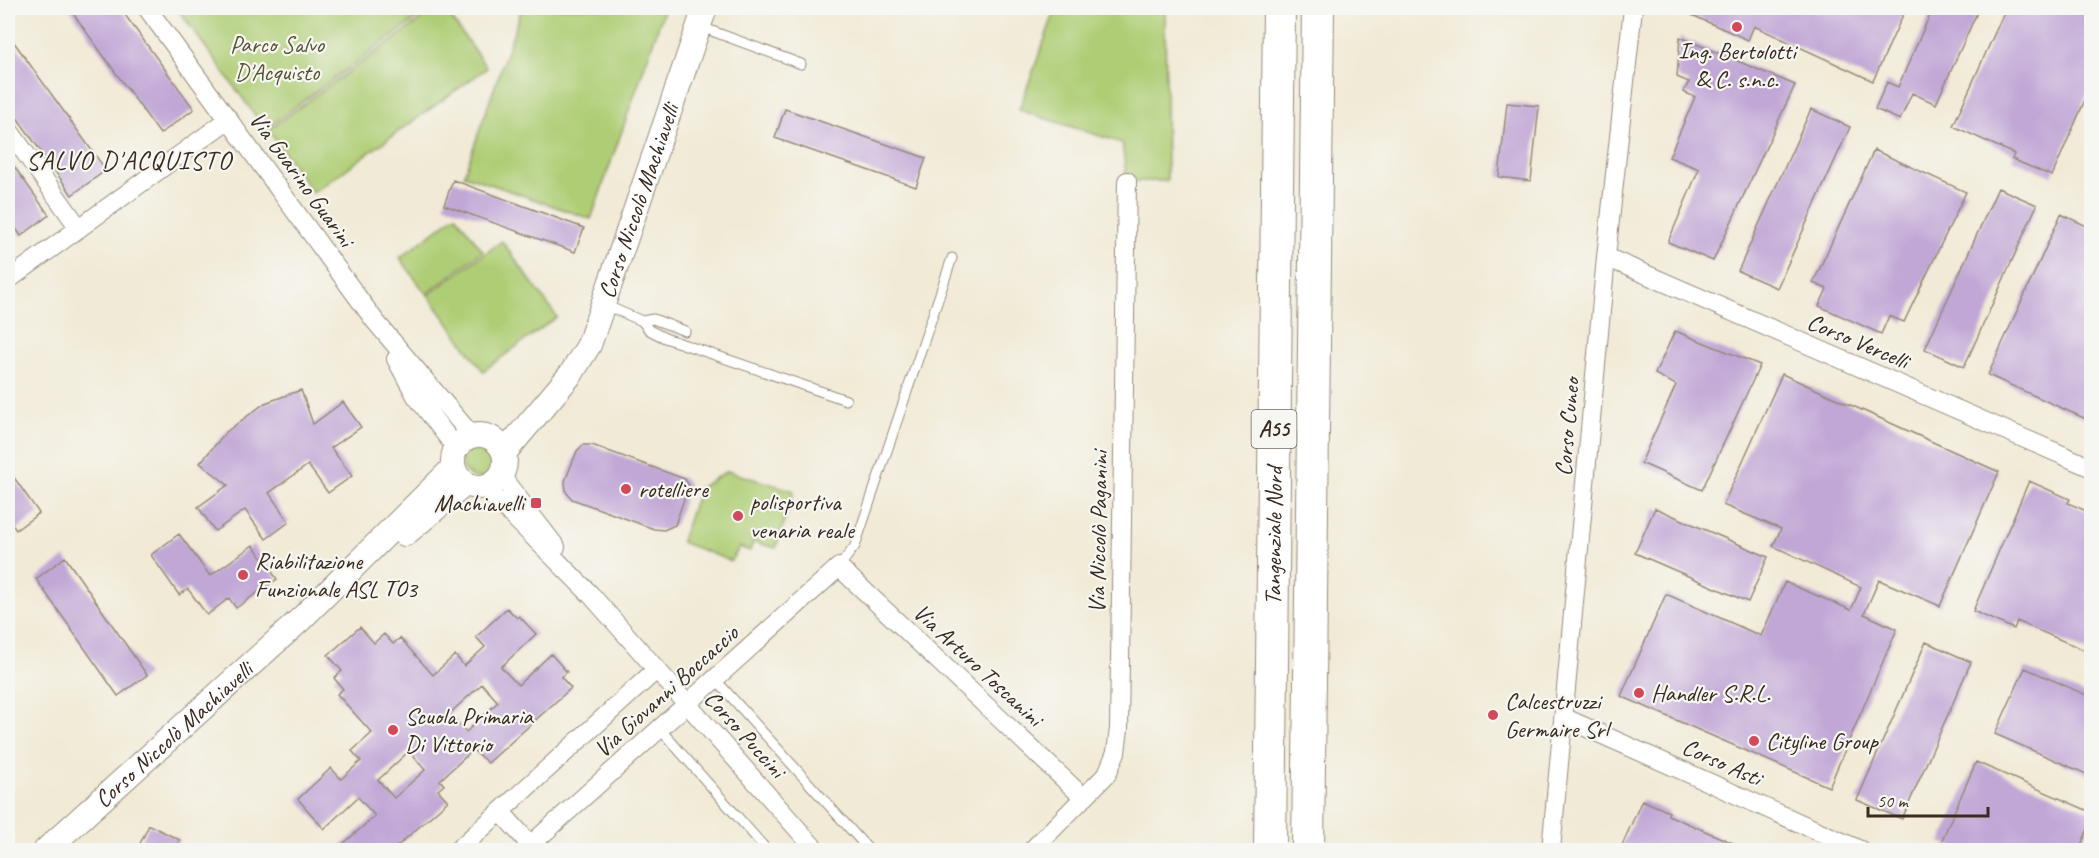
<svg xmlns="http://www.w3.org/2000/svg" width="2099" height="858" font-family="Caveat,sans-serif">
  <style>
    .green { fill: #afcd74; stroke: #757c49; stroke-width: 1.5 }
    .building { fill: #c1a7d6; fill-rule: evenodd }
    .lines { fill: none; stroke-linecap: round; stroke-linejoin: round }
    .lane-casing { stroke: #968a7a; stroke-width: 11 }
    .street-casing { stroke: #968a7a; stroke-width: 20 }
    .secondary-casing { stroke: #968a7a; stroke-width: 26 }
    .highway-casing { stroke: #968a7a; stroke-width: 34 }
    .lane { stroke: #fff; stroke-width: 9 }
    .street { stroke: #fff; stroke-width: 18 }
    .secondary { stroke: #fff; stroke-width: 24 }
    .highway { stroke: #fff; stroke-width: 32 }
    .poi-dot { fill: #d1495b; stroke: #f6f6f2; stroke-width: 2 }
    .labels { text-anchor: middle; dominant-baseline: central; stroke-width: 4.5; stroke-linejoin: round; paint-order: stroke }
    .shield { fill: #f6f6f2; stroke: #73675e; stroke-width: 1.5 }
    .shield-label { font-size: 22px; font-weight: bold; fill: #3b2a1e }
    .park-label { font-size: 24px; fill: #585334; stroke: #f6f6f2 }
    .poi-label { font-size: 24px; fill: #3b2a1e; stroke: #f6f6f2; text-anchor: start }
    .street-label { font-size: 24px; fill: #3b2a1e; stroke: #f6f6f2 }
    .neighbourhood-label { font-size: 26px; letter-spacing: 1.5px; fill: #3b2a1e; stroke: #f6f6f2 }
  </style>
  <rect width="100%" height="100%" fill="#f6f6f2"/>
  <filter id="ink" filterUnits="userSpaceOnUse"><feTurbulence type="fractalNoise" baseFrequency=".0167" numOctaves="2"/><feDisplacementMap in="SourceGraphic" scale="12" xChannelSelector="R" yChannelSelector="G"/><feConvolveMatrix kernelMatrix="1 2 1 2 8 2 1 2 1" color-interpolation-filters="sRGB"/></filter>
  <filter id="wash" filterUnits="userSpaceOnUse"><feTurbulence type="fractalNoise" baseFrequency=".008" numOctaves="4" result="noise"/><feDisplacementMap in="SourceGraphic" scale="24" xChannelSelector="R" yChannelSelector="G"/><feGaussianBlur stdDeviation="1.35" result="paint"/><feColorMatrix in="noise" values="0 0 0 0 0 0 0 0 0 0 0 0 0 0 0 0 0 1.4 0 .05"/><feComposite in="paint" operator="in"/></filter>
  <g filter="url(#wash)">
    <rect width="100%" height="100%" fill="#f1ead6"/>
    <!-- green -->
    <path class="green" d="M177 8H431L265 129Z
      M437 8H444L487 68 313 193 268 130Z
      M522 8H665L591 219 464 175Z
      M1056 8H1165L1167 181H1127L1122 143 1019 110Z
      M456 215 483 251 426 294 400 258Z
      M502 241 557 317 483 371 428 295Z
      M462 461a17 17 0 1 1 34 0a17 17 0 1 1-34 0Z
      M727 471 794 491 776 548 753 542 750 551 740 547 731 561 681 542 699 488Z"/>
    <g id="blocks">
      <!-- building -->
      <path class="building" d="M69 8H120L194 109 160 134Z
        M1676 8H1906L1873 81 1754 26 1748 40Z
        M1933 8H1979L1936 104 1912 93 1900 120 1875 109 1887 82 1898 87Z
        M2006 8H2091V86L2052 176 2012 159 2014 154 1953 126Z
        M8 34 106 170 72 195 8 105Z
        M1680 37 1795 85 1713 261 1668 242 1699 169 1669 157 1695 97 1683 92 1689 82 1677 77Z
        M1507 103 1539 106 1531 181 1499 177Z
        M785 109 926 158 916 187 775 138Z
        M1811 109 1850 127 1777 288 1738 271Z
        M1874 150 1966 192 1904 322 1889 316 1881 334 1819 306 1827 289 1813 283Z
        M8 158 49 215 21 236 8 217Z
        M453 180 584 228 575 252 444 205Z
        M1998 188 2037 205 1964 367 1925 349Z
        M2061 214 2091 228V408L2086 419 1988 375Z
        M1675 331 1760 365 1702 490 1641 463 1676 385 1655 374Z
        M1782 374 1999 472 1940 606 1879 580 1864 614 1897 629 1829 787 1621 696 1666 594 1761 636 1785 582 1851 610 1861 587 1773 546 1781 529 1723 505Z
        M301 390 313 424 343 402 361 427 331 448 352 476 328 493 308 465 269 493 289 522 266 539 245 510 215 531 198 507 228 485 200 463 226 432 265 403Z
        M583 445H592L685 479 689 485 675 525 664 530 654 529 572 499 566 492 565 481 577 451Z
        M8 469 39 513 16 530 8 518Z
        M2029 481 2070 499 2068 503 2091 513V653L2017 621 2014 629 1973 611Z
        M1655 508 1768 557 1748 602 1635 553Z
        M179 534 210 576 253 545 277 579 236 608 229 598 207 615 188 589 179 595 151 555Z
        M65 557 147 675 118 696 36 579Z
        M507 608 517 618 519 616 536 634 501 667 518 685 551 654 567 672 561 677 571 688 488 763 473 750 440 780 444 785 438 790 448 801 393 850H336L375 816 358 797 324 829 298 799 331 768 341 779 361 761 352 751 372 733 337 694 343 689 334 678 342 671 328 655 360 627 374 643 384 634 393 644 400 638 433 675 455 655 464 666 485 647 476 637ZM482 684 498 702 466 732 449 714ZM409 751 425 770 394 798 378 780Z
        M1926 642 1971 662 1902 819 1857 800Z
        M2025 668 2091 697V776L1995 734Z
        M1976 762 2091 812V822L2079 850H1960L1941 842Z
        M1642 800 1669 812 1668 815 1749 850H1620Z
        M149 825 180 840 174 850H137Z"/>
    </g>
  </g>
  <g filter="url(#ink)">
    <use href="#blocks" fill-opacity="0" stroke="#968a7a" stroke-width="1.5"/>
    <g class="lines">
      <!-- lane casing -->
      <g class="lane-casing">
        <path id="lane" d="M701 27 801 64
          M605 305 642 321 649 330 665 338 846 400
          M642 321 653 319 685 331
          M839 567 855 546 952 258
          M715 679 869 850
          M660 729 767 850"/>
      </g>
      <!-- street casing -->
      <g class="street-casing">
        <path id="street" d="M147 8 375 321 472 436
          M8 129 79 228
          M1606 257 2092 468
          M8 280 229 119
          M396 359 416 396 456 448
          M501 476 556 547
          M484 487 591 595 816 850
          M1565 718 1860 850
          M501 812 535 850
          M458 850 656 670
          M525 850 839 567 1084 798
          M1032 850 1107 774 1116 752 1119 729 1127 181
          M1551 850 1606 257 1633 8"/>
      </g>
      <!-- secondary casing -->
      <g class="secondary-casing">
        <g id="secondary">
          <circle cx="479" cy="461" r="26"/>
          <path id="s1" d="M504 453 571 374 589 345 705 8"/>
          <path d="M405 534 465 484"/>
          <path id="s2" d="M46 850 301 619 453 468"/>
        </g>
      </g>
      <!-- highway casing -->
      <g class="highway-casing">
        <g id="highway">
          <path id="s3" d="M1270 850 1279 8"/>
          <path d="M1308 850 1318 8"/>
        </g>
      </g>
      <!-- lane -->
      <use href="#lane" class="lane"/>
      <!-- street -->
      <use href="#street" class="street"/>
      <!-- secondary -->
      <use href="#secondary" class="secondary"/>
      <!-- highway -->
      <use href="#highway" class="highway"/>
    </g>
  </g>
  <!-- markers -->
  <g class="poi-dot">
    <circle cx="1737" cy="27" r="6"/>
    <circle cx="626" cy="489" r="6"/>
    <rect x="530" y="497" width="12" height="12" rx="3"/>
    <circle cx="738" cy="516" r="6"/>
    <circle cx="243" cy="575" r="6"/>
    <circle cx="1639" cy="693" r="6"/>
    <circle cx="1493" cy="715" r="6"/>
    <circle cx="393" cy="730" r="6"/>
    <circle cx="1754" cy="741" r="6"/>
  </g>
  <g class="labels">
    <!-- shield labels -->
    <rect class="shield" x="1251.5" y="410" width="45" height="38" rx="4.5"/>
    <g class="shield-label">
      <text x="1274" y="429">A55</text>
    </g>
    <!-- park labels -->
    <g class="park-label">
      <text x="277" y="44">Parco Salvo<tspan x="277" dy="28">D'Acquisto</tspan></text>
    </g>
    <!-- poi labels -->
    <g class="poi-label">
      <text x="1737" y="51" text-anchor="middle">Ing. Bertolotti<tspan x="1737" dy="28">&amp; C. s.n.c.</tspan></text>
      <text x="638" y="489">rotelliere</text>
      <text x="750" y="502">polisportiva<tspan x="750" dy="28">venaria reale</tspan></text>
      <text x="524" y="503" text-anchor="end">Machiavelli</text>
      <text x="255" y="561">Riabilitazione<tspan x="255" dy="28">Funzionale ASL TO3</tspan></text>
      <text x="1651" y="693">Handler S.R.L.</text>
      <text x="1505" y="701">Calcestruzzi<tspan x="1505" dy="28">Germaire Srl</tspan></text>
      <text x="405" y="716">Scuola Primaria<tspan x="405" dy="28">Di Vittorio</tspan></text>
      <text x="1766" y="741">Cityline Group</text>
    </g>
    <!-- street labels -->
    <g class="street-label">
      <text transform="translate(302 179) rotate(54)">Via Guarino Guarini</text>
      <text stroke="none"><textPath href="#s1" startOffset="290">Corso Niccolò Machiavelli</textPath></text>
      <text transform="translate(1858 341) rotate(23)">Corso Vercelli</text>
      <text transform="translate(1567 427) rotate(-85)">Corso Cuneo</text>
      <text transform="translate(1098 532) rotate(-89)">Via Niccolò Paganini</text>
      <text stroke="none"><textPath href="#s3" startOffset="314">Tangenziale Nord</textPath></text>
      <text transform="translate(978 665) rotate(43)">Via Arturo Toscanini</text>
      <text transform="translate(666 691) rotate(-42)">Via Giovanni Boccaccio</text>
      <text stroke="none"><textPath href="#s2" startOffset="172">Corso Niccolò Machiavelli</textPath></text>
      <text transform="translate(745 734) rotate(48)">Corso Puccini</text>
      <text transform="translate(1722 762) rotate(24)">Corso Asti</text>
    </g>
    <!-- neighbourhood labels -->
    <g class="neighbourhood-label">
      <text x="129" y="160">SALVO D'ACQUISTO</text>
    </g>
  </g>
  <!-- margin -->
  <rect width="2099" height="858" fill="none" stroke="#f6f6f2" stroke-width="30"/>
  <!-- scale -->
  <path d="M1868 807v9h120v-9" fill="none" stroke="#3b2a1e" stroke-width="3"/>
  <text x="1877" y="807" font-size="18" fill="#3b2a1e" stroke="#f6f6f2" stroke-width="4.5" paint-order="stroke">50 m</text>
</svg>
